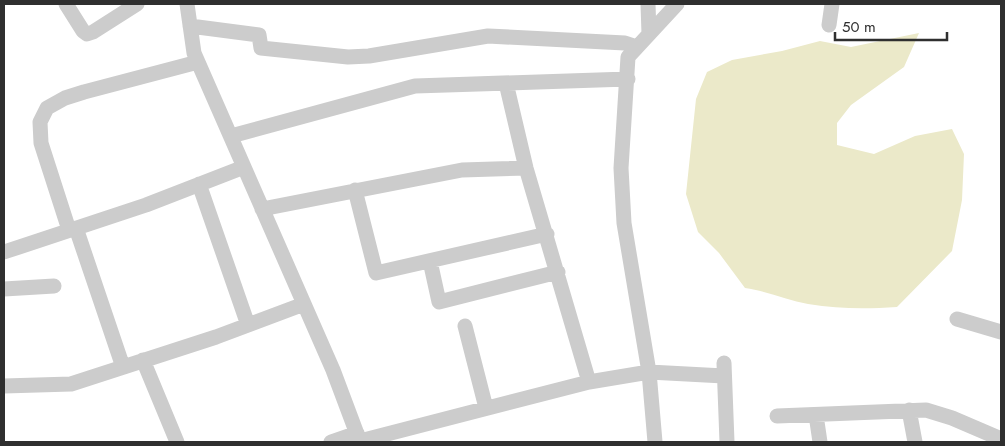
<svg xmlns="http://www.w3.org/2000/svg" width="1005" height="446" font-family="Jost,sans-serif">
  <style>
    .water { fill: #ebe9c9 }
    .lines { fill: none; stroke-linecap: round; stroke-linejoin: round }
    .street { stroke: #ccc; stroke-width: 15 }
  </style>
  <rect width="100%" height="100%" fill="#fff"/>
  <!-- water -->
  <path class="water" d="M919 33 904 67 851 105 837 123V145L874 154 915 136 952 129 964 154 962 200 952 251 897 307C866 309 839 309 808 304 787 300 767 291 745 288L719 253 698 232 686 194 696 99 707 72 732 60 782 51 820 41 851 47Z"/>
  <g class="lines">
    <!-- street -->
    <path class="street" d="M66 4 83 31 87 34 93 32 137 4
      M187 4 194 53 333 370 360 442
      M648 4 649 34
      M829 25 832 4
      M190 26 259 35 261 48 348 57 369 56 488 36 625 43 637 47
      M231 136 415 86 628 79
      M199 184 248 325
      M355 190 376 273 547 234
      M262 209 462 170 526 168
      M76 228 123 367
      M69 230 41 143 40 122 47 108 65 98 84 92 198 62
      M4 252 146 205 244 167
      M430 261 439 302 558 272
      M4 289 54 286
      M957 319 1001 332
      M465 326 486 408
      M143 360 177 442
      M724 363 727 442
      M589 382 649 372 724 376
      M4 386 71 384 216 337 304 304
      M909 410 915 442
      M816 415 820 442
      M777 416 926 410 952 418 1001 439
      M360 441 589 382 526 168 506 83
      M331 442 357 433
      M655 442 649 372 624 223 621 168 628 57 677 4"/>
  </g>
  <!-- border -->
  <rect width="1005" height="446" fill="none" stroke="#2f2f2f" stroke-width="10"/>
  <!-- scale -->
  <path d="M835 32v8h112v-8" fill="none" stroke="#2f2f2f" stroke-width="2.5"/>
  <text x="842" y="32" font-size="15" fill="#2f2f2f" stroke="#ffffff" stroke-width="4" paint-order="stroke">50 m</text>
</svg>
